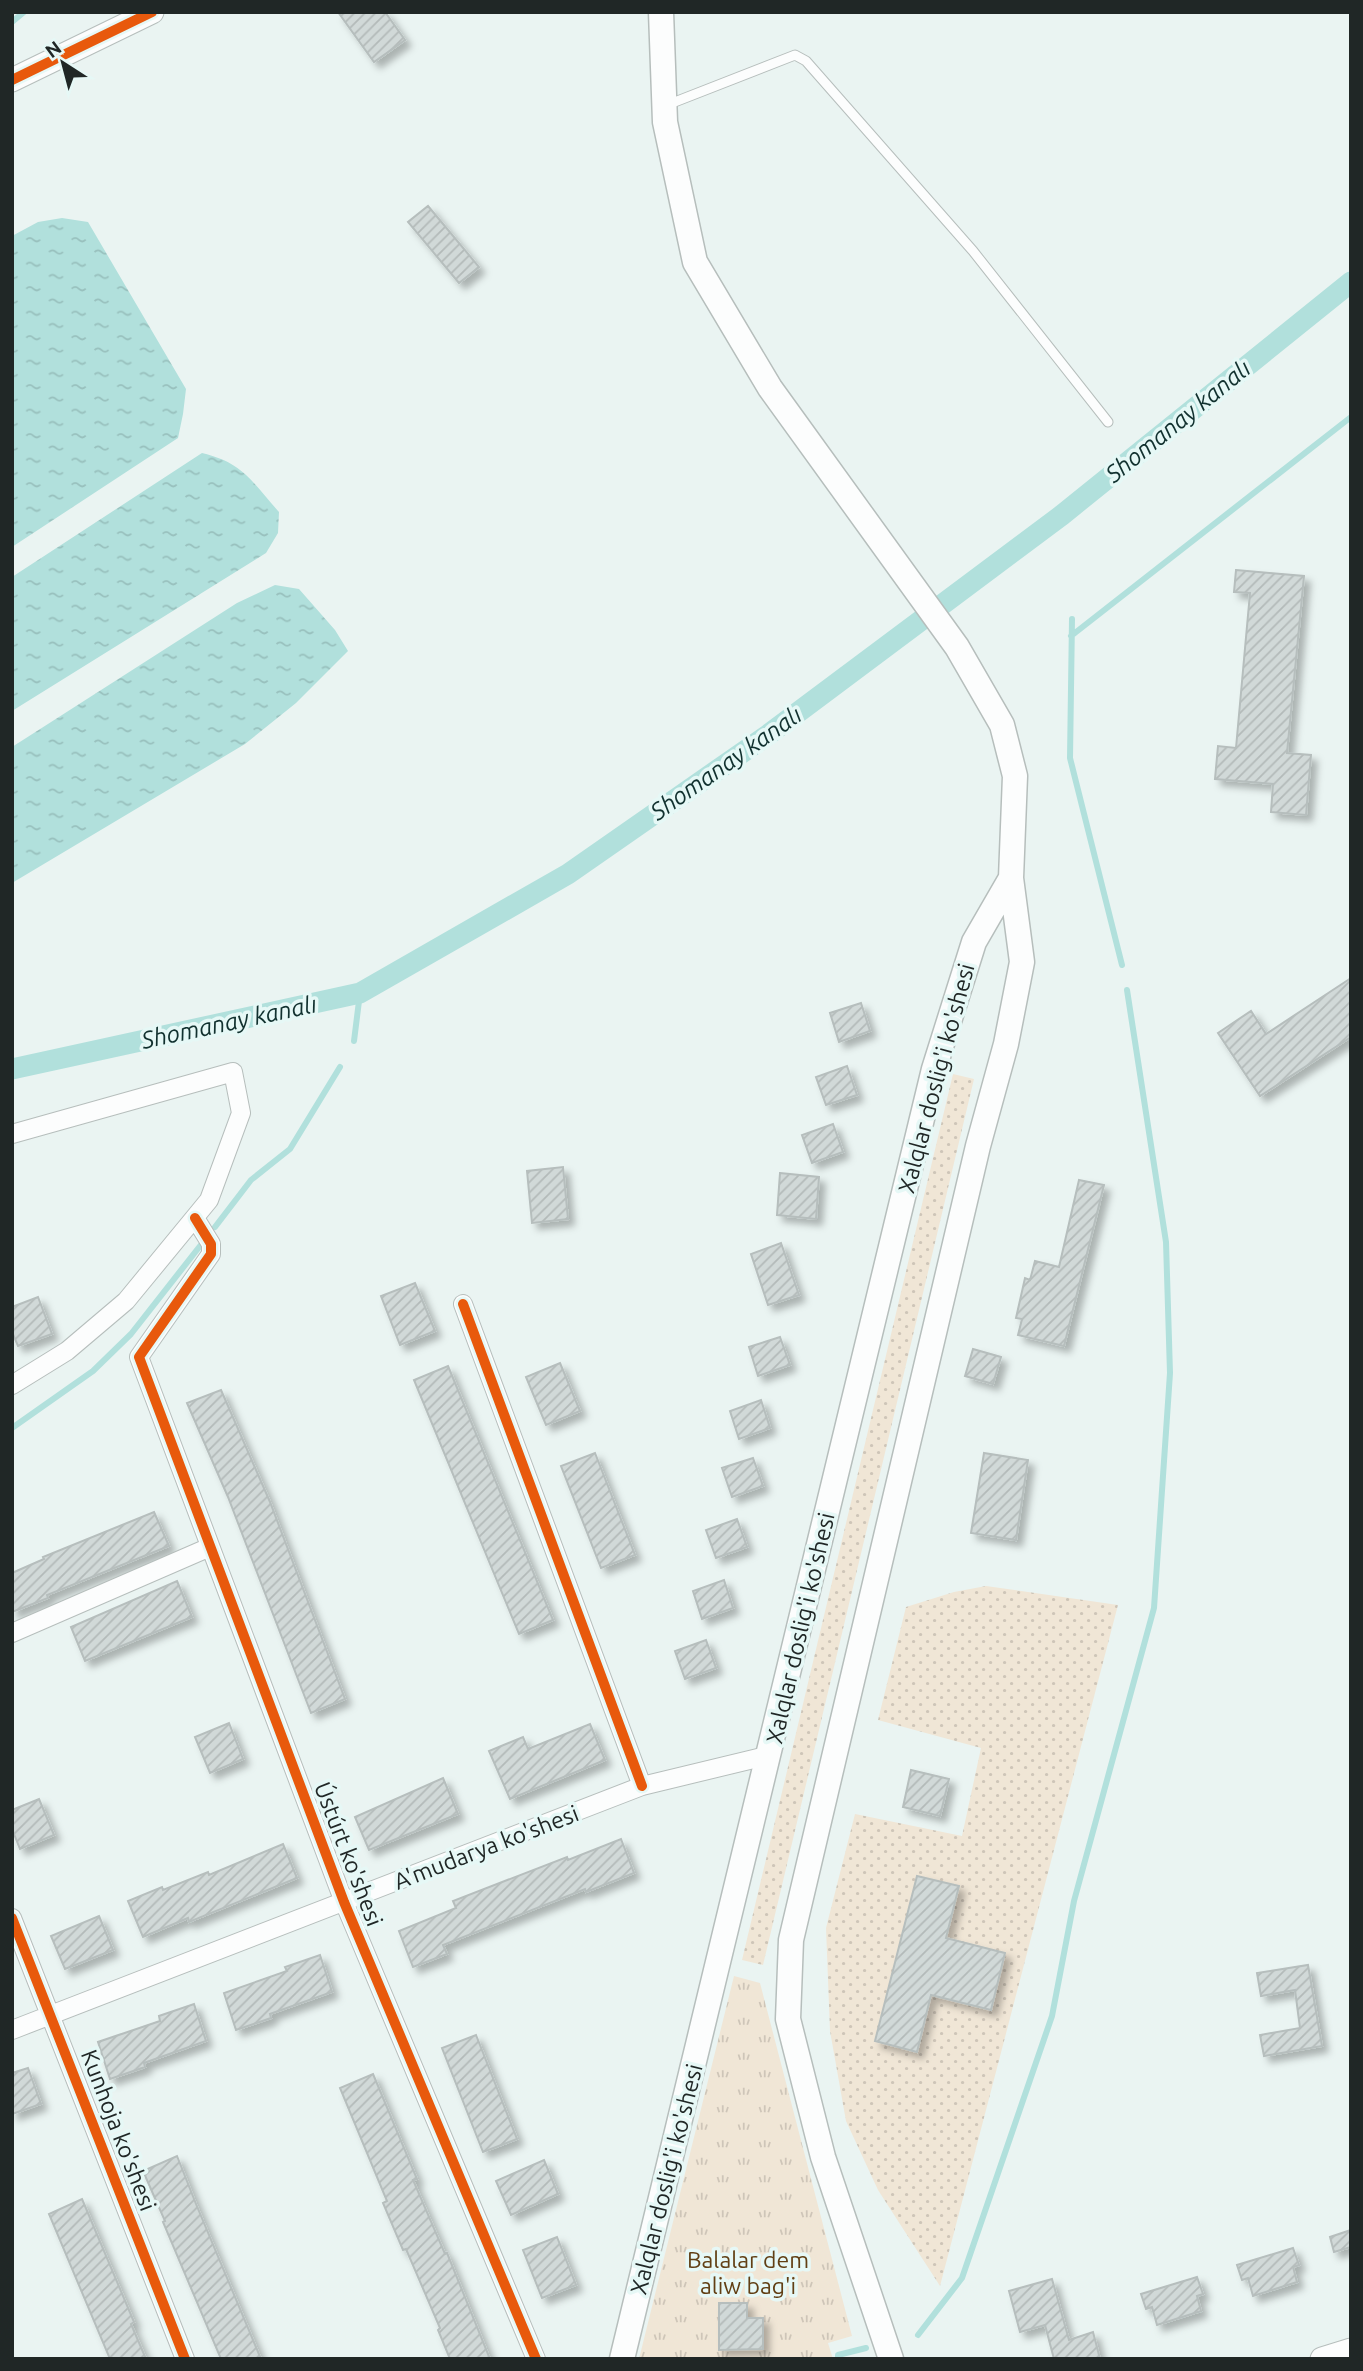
<svg xmlns="http://www.w3.org/2000/svg" width="1363" height="2371" font-family="Ubuntu,sans-serif">
  <style>
    .grass { fill: url(#grass-dots) }
    .park { fill: url(#park-tufts) }
    .water { fill: url(#water-ripples) }
    .lines { fill: none; stroke-linecap: round; stroke-linejoin: round }
    .stream { stroke: #b1e0dc; stroke-width: 6 }
    .canal { stroke: #b1e0dc; stroke-width: 21 }
    .building { fill: url(#building-hatch); stroke: #b6bebd; stroke-width: 2; filter: url(#shadow) }
    .service-casing { stroke: #b6bebc; stroke-width: 11 }
    .minor-casing { stroke: #b6bebc; stroke-width: 20 }
    .tertiary-casing { stroke: #b6bebc; stroke-width: 25 }
    .secondary-casing { stroke: #b6bebc; stroke-width: 27 }
    .service { stroke: #fcfdfd; stroke-width: 9 }
    .minor { stroke: #fcfdfd; stroke-width: 18 }
    .tertiary { stroke: #fcfdfd; stroke-width: 23 }
    .secondary { stroke: #fcfdfd; stroke-width: 24 }
    .cycleway-casing { stroke: #e6f8f6; stroke-width: 15 }
    .cycleway { stroke: #e8590c; stroke-width: 10 }
    .labels { text-anchor: middle; dominant-baseline: central; stroke-width: 7; stroke-linejoin: round; paint-order: stroke }
    .street-label { font-size: 23px; fill: #202726; stroke: #e6f8f6 }
    .park-label { font-size: 23px; fill: #613f14; stroke: #e6f8f6 }
    .water-label { font-size: 24px; font-style: italic; fill: #11312f; stroke: #e6f8f6 }
  </style>
  <defs>
    <pattern id="grass-dots" width="8" height="8" patternUnits="userSpaceOnUse" patternTransform="scale(1.75)"><rect width="8" height="8" fill="#f0e6d6"/><path d="M2 2h.1M6 6h.1" fill="none" stroke="#cec5b8" stroke-width="1.8" stroke-linecap="round"/></pattern>
    <pattern id="park-tufts" width="24" height="20" patternUnits="userSpaceOnUse" patternTransform="scale(1.75)"><rect width="24" height="20" fill="#f0e6d6"/><path d="M3 7l-1-3M5 7V3M7 7l1-3M15 17l-1-3M17 17v-4M19 17l1-3" fill="none" stroke="#cec5b8"/></pattern>
    <pattern id="water-ripples" width="26" height="14" patternUnits="userSpaceOnUse" patternTransform="scale(1.75)"><rect width="26" height="14" fill="#b1e0dc"/><path d="M2 4q2-2 4 0t4 0M15 11q2-2 4 0t4 0" fill="none" stroke="#98c0bd"/></pattern>
    <pattern id="building-hatch" width="6" height="6" patternUnits="userSpaceOnUse" patternTransform="scale(1.75)"><rect width="6" height="6" fill="#d1d9d8"/><path d="M-1 1l2-2M0 6l6-6M5 7l2-2" fill="none" stroke="#b3bab9"/></pattern>
    <filter id="shadow"><feDropShadow dx="6" dy="6" stdDeviation="3.5" flood-color="#0004"/></filter>
  </defs>
  <rect width="100%" height="100%" fill="#eaf4f2"/>
  <!-- grass -->
  <path class="grass" d="M953 1074 974 1079 763 1965 742 1960Z
    M986 1586 1118 1605 940 2286 878 2190 846 2121 830 2031 826 1928 855 1814 962 1836 981 1748 878 1720 906 1607 954 1592Z"/>
  <!-- park -->
  <path class="park" d="M734 1976 760 1983 852 2336 828 2343 833 2359H639Z"/>
  <!-- water -->
  <path class="water" d="M62 218 88 222 186 389 183 414 178 438 12 547V236L38 222Z
    M202 453C244 463 252 482 279 512L278 533 266 553 12 711V577Z
    M275 585 299 589 335 630 348 651 296 703 245 744 12 883V747L237 603Z"/>
  <g class="lines">
    <!-- stream -->
    <path class="stream" d="M12 22 24 12
      M1072 619 1070 758 1122 965
      M1071 636 1351 417
      M354 1041 360 993
      M215 1227 251 1180 290 1149 340 1067
      M12 1428 93 1371 131 1334 200 1246
      M918 2335 962 2278 1052 2016 1074 1901 1154 1608 1170 1373 1166 1242 1127 990
      M838 2359V2355L866 2348"/>
    <!-- canal -->
    <path class="canal" d="M12 1069 360 993 568 874 769 734 1062 515 1351 282"/>
  </g>
  <!-- building -->
  <path class="building" d="M338 12H385L405 40 374 62Z
    M428 206 479 267 459 283 408 222Z
    M1236 570 1304 576 1287 753 1311 755 1306 815 1271 812 1273 784 1215 779 1218 746 1236 748 1250 593 1234 592Z
    M1351 978V1037L1260 1096 1218 1033 1251 1011 1266 1034Z
    M861 1003 870 1031 839 1042 830 1013Z
    M847 1066 857 1095 826 1105 816 1077Z
    M833 1124 843 1152 812 1163 802 1135Z
    M563 1167 568 1219 532 1223 527 1171Z
    M780 1173 819 1177 816 1219 777 1215Z
    M1079 1180 1104 1185 1064 1346 1018 1335 1022 1319 1016 1318 1025 1278 1030 1280 1035 1261 1059 1267Z
    M781 1243 799 1295 768 1305 751 1254Z
    M415 1283 435 1331 400 1345 381 1296Z
    M38 1297 52 1334 18 1346 12 1332V1307Z
    M780 1337 790 1365 758 1376 749 1347Z
    M973 1349 1001 1357 993 1384 965 1376Z
    M560 1363 580 1411 546 1425 526 1377Z
    M448 1366 553 1620 519 1634 414 1380Z
    M221 1390 270 1502 345 1699 311 1713 228 1497 187 1403Z
    M761 1400 770 1428 739 1439 730 1411Z
    M595 1453 635 1555 601 1568 561 1466Z
    M984 1453 1028 1460 1016 1540 971 1533Z
    M753 1458 763 1486 732 1497 722 1468Z
    M154 1512 169 1546 47 1595 48 1598 12 1612V1573L44 1559 43 1557Z
    M737 1519 747 1547 716 1558 706 1530Z
    M724 1580 733 1608 702 1619 693 1591Z
    M177 1581 192 1617 85 1661 71 1627Z
    M706 1640 716 1668 685 1679 675 1651Z
    M229 1723 243 1759 210 1773 195 1737Z
    M590 1724 605 1760 510 1799 489 1751 523 1737 528 1749Z
    M911 1770 949 1779 940 1816 903 1807Z
    M443 1778 458 1814 369 1850 355 1817Z
    M39 1799 54 1835 20 1849 12 1829V1810Z
    M621 1839 634 1873 586 1892 585 1889 443 1945 447 1954 413 1967 399 1931 456 1908 453 1901 567 1857 568 1860Z
    M283 1844 297 1878 189 1922 188 1918 143 1937 128 1901 162 1887 163 1890 208 1872 209 1875Z
    M917 1876 959 1886 946 1938 1005 1953 991 2010 931 1995 917 2052 875 2041Z
    M99 1916 113 1950 65 1969 51 1936Z
    M320 1955 332 1992 270 2014 271 2018 236 2030 224 1993 287 1971 285 1967Z
    M1308 1965 1322 2046 1264 2056 1260 2035 1300 2028 1295 1990 1261 1996 1257 1973Z
    M194 2004 206 2041 144 2063 145 2067 110 2079 98 2042 160 2021 159 2016Z
    M476 2035 517 2139 483 2152 442 2048Z
    M28 2068 41 2104 12 2114V2073Z
    M373 2074 417 2179 413 2180 445 2254 447 2253 490 2359H450L438 2330 440 2328 406 2249 403 2250 383 2203 387 2201 340 2088Z
    M177 2156 196 2204 261 2359H221L163 2222 165 2221 143 2171Z
    M544 2160 558 2194 511 2215 496 2181Z
    M82 2199 134 2322 131 2324 146 2359H110L49 2214Z
    M1351 2230V2247L1334 2252 1330 2237Z
    M557 2237 576 2285 542 2298 523 2250Z
    M1293 2248 1299 2265 1293 2267 1297 2282 1253 2296 1248 2278 1242 2280 1237 2265Z
    M1197 2277 1203 2294 1197 2296 1201 2311 1157 2325 1152 2307 1146 2309 1141 2294Z
    M1052 2279 1069 2340 1093 2332 1100 2359H1054L1045 2325 1020 2332 1009 2291Z
    M719 2303H747V2318H763V2349L719 2350Z"/>
  <g class="lines">
    <!-- service casing -->
    <g class="service-casing">
      <path id="service" d="M667 105 795 55 806 61 973 251 1108 422"/>
    </g>
    <!-- minor casing -->
    <g class="minor-casing">
      <path id="minor" d="M12 1134 233 1072 241 1113 209 1200 126 1301 67 1351 12 1385
        M195 1218 211 1244V1254L139 1357 344 1902 536 2359
        M463 1304 642 1786
        M12 1633 210 1547
        M12 1918 185 2359
        M12 2030 642 1786 770 1755"/>
    </g>
    <!-- tertiary casing -->
    <g class="tertiary-casing">
      <path id="tertiary" d="M12 80 152 12
        M1322 2359 1351 2350"/>
    </g>
    <!-- secondary casing -->
    <g class="secondary-casing">
      <path id="secondary" d="M661 12 665 122 695 262 770 388 957 647 1002 725 1015 776 1011 878 1022 962 1006 1044 978 1146 791 1940 788 2019 823 2157 891 2359
        M622 2359 934 1069 974 942 1011 878"/>
    </g>
    <!-- service -->
    <use href="#service" class="service"/>
    <!-- minor -->
    <use href="#minor" class="minor"/>
    <!-- tertiary -->
    <use href="#tertiary" class="tertiary"/>
    <!-- secondary -->
    <use href="#secondary" class="secondary"/>
    <!-- cycleway casing -->
    <g class="cycleway-casing">
      <path id="cycleway" d="M12 80 152 12
        M195 1218 211 1244V1254L139 1357 344 1902 536 2359
        M463 1304 642 1786
        M12 1918 185 2359"/>
    </g>
    <!-- cycleway -->
    <use href="#cycleway" class="cycleway"/>
  </g>
  <g class="labels">
    <!-- street labels -->
    <g class="street-label">
      <text transform="translate(936 1078) rotate(-75)">Xalqlar doslig'i ko'shesi</text>
      <text transform="translate(800 1628) rotate(-77)">Xalqlar doslig'i ko'shesi</text>
      <text transform="translate(486 1847) rotate(-21)">A'mudarya ko'shesi</text>
      <text transform="translate(349 1854) rotate(69)">Ústúrt ko'shesi</text>
      <text transform="translate(119 2130) rotate(69)">Kunhoja ko'shesi</text>
      <text transform="translate(666 2179) rotate(-76)">Xalqlar doslig'i ko'shesi</text>
    </g>
    <!-- park labels -->
    <g class="park-label">
      <text x="748" y="2259">Balalar dem<tspan x="748" dy="26">aliw bag'i</tspan></text>
    </g>
    <!-- water labels -->
    <g class="water-label">
      <text transform="translate(1178 421) rotate(-39)">Shomanay kanalı</text>
      <text transform="translate(726 763) rotate(-35)">Shomanay kanalı</text>
      <text transform="translate(229 1022) rotate(-12)">Shomanay kanalı</text>
    </g>
  </g>
  <!-- border -->
  <rect width="1363" height="2371" fill="none" stroke="#202726" stroke-width="28"/>
  <!-- north arrow -->
  <g transform="translate(63 63) rotate(324)" stroke="#e6f8f6" stroke-width="5" paint-order="stroke">
  <path d="M0-5L12 26L0 18L-12 26Z" fill="#202726"/>
  <text y="-10" font-size="19" font-weight="bold" text-anchor="middle" fill="#202726">N</text>
  </g>
</svg>
